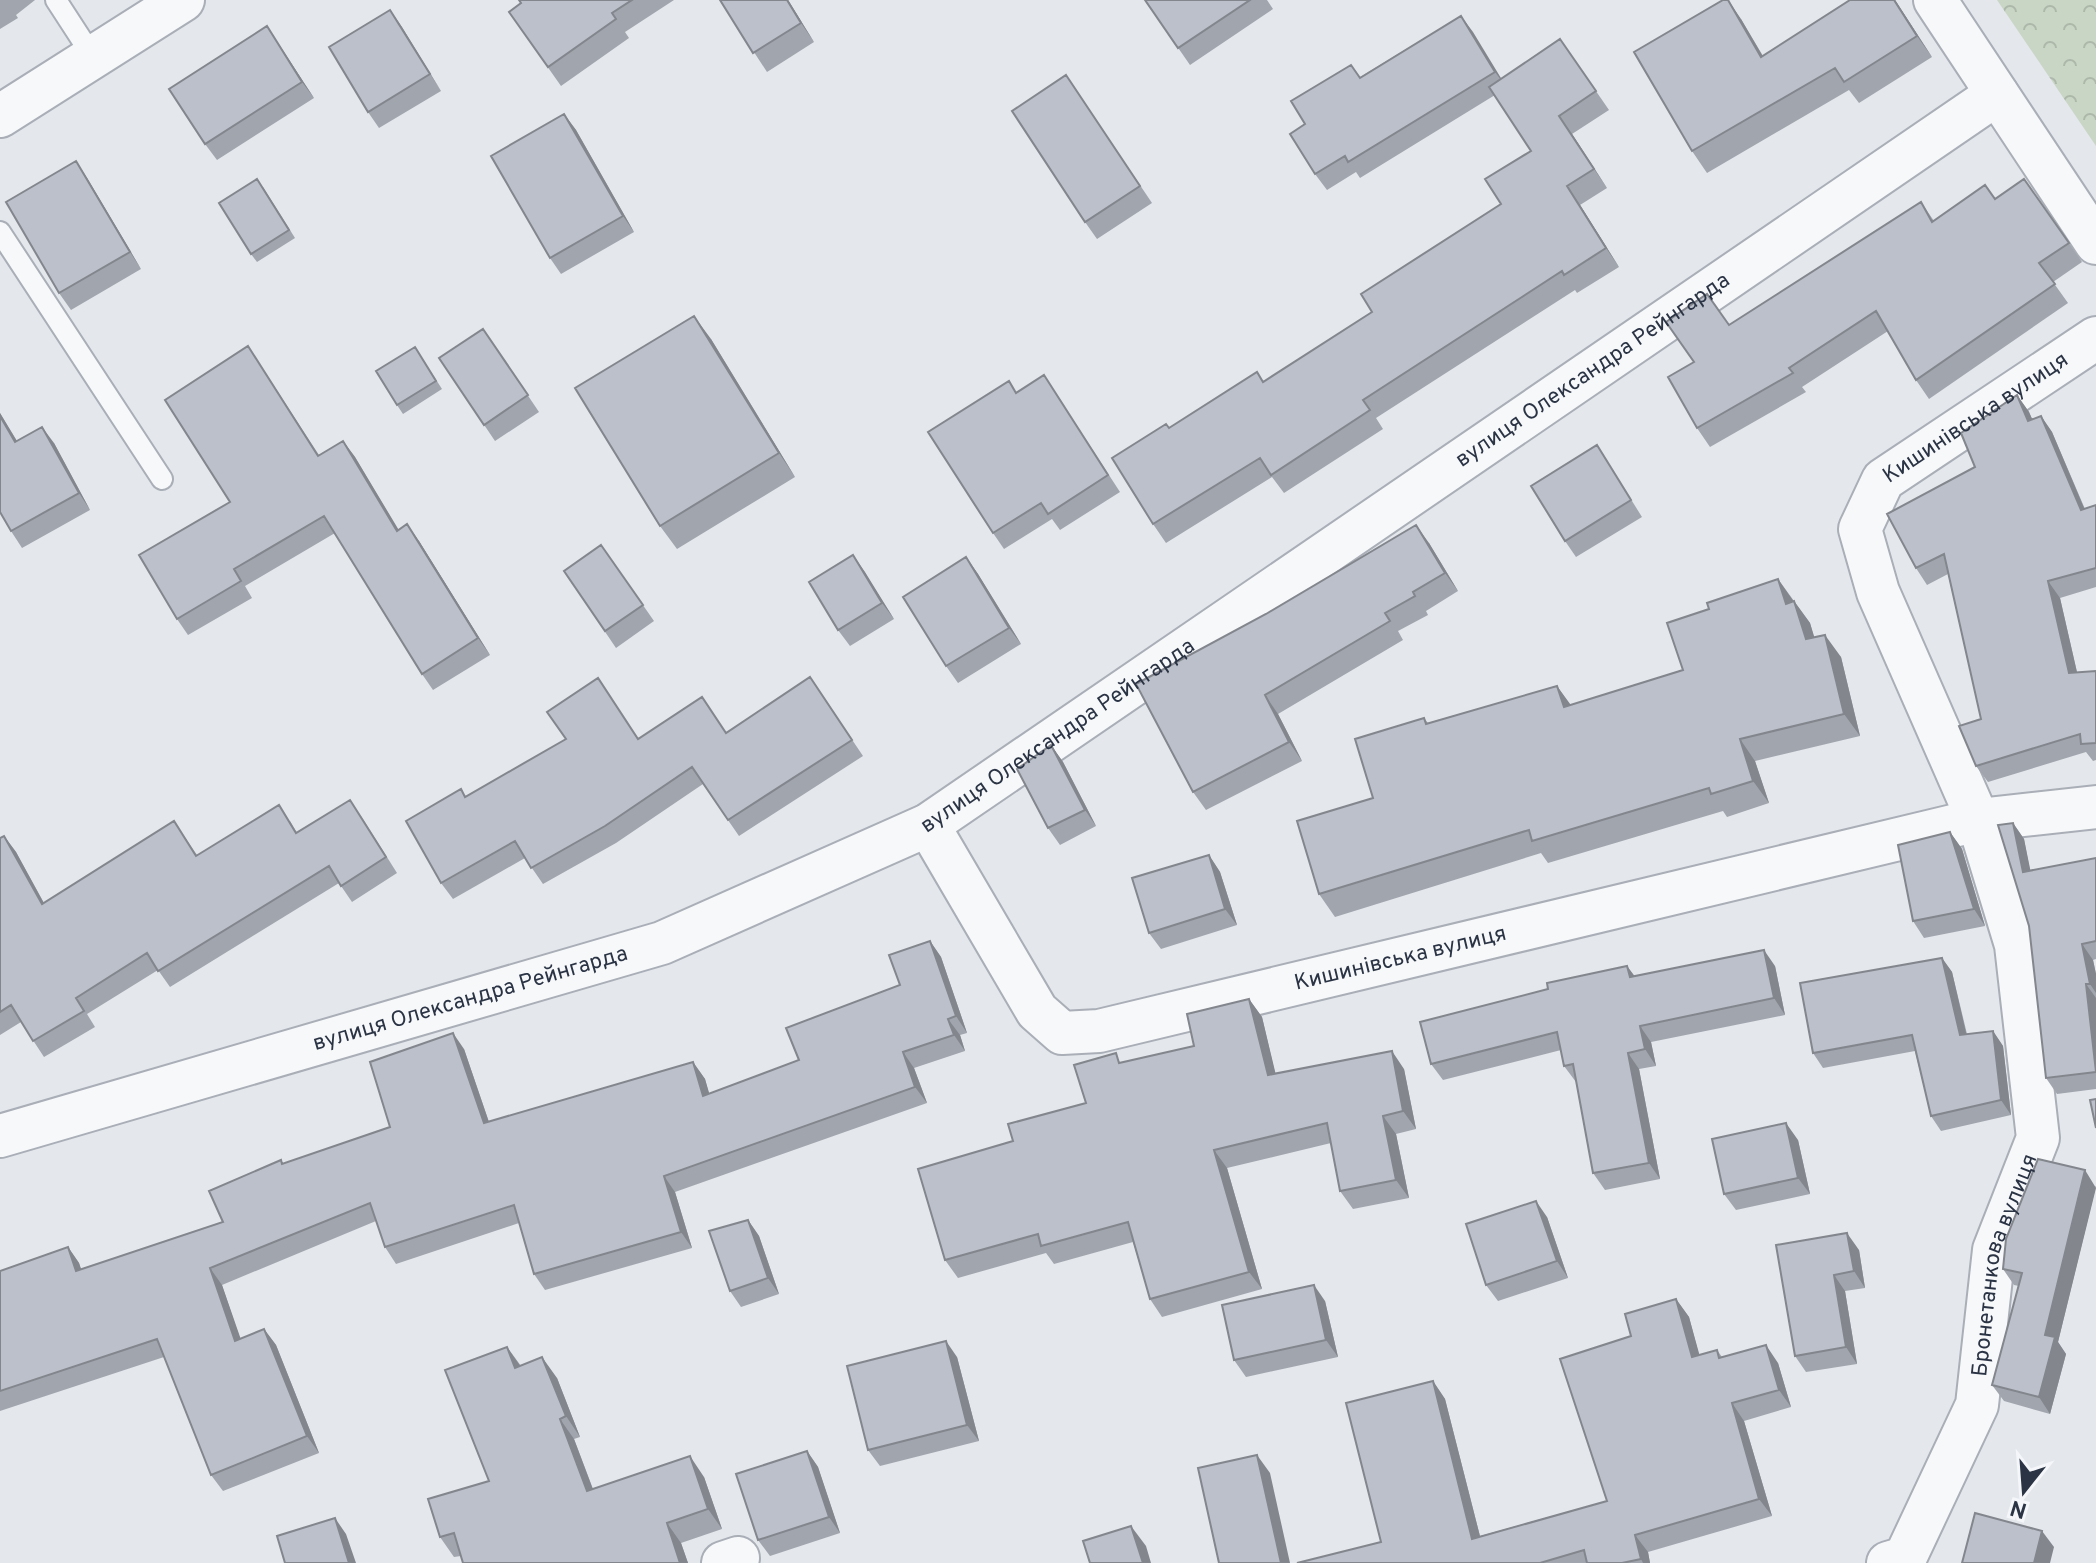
<svg xmlns="http://www.w3.org/2000/svg" width="2096" height="1563" font-family="Overpass,sans-serif">
  <style>
    .forest { fill: url(#forest-crowns) }
    .lines { fill: none; stroke-linecap: round; stroke-linejoin: round }
    .lane-casing { stroke: #a9aeb7; stroke-width: 24 }
    .street-casing { stroke: #a9aeb7; stroke-width: 46 }
    .lane { stroke: #f7f8fa; stroke-width: 20 }
    .street { stroke: #f7f8fa; stroke-width: 42 }
    .wall { fill: #a1a5ae }
    .shaded-wall { fill: #83868d }
    .building { fill: #bbc0ca; stroke: #83868d; stroke-width: 2 }
    .labels { text-anchor: middle; dominant-baseline: central; stroke-width: 6; stroke-linejoin: round; paint-order: stroke }
    .street-label { font-size: 22px; fill: #2b3445; stroke: #f4f6f9 }
  </style>
  <defs>
    <pattern id="forest-crowns" width="20" height="18" patternUnits="userSpaceOnUse" patternTransform="scale(2)"><rect width="20" height="18" fill="#c9d6c5"/><path d="M2 6a3 3 0 1 1 6 0M12 15a3 3 0 1 1 6 0" fill="none" stroke="#adb8ab"/></pattern>
  </defs>
  <rect width="100%" height="100%" fill="#e4e7ec"/>
  <!-- forest -->
  <path class="forest" d="M1997 0H2096V146Z"/>
  <g class="lines">
    <!-- lane casing -->
    <g class="lane-casing">
      <path id="lane" d="M56 0 93 57
        M0 232 162 479"/>
    </g>
    <!-- street casing -->
    <g class="street-casing">
      <g id="street">
        <path d="M1935 0 2096 243"/>
        <path d="M0 116 183 0"/>
        <path id="s1" d="M928 825 1037 1011 1062 1033 1099 1031 1978 820 2096 807"/>
        <path id="s2" d="M0 1136 662 943 928 825 1997 94"/>
        <path d="M723 1563 738 1558"/>
        <path id="s3" d="M1888 1563 1905 1558 1977 1405 1994 1250 2038 1138 2016 945 1978 820 1878 592 1860 529 1883 480 2096 338"/>
      </g>
    </g>
    <!-- lane -->
    <use href="#lane" class="lane"/>
    <!-- street -->
    <use href="#street" class="street"/>
  </g>
  <!-- wall -->
  <path class="wall" d="M0 0H35L16 15 18 18 0 29Z
    M519 0H674L625 32 629 38 561 86 509 12 521 3Z
    M720 0H788L814 42 767 72Z
    M1145 0H1267L1273 9 1190 65Z
    M1850 0H1895L1932 57 1859 103 1849 90 1707 173 1692 151 1741 19 1763 56Z
    M390 10 441 91 379 128 368 112Z
    M1461 16 1501 79 1560 39 1609 110 1572 134 1607 188 1580 205 1619 267 1577 293 1575 290 1376 418 1383 429 1284 493 1272 477 1166 543 1153 524 1170 428 1264 382 1372 312 1501 204 1531 151 1495 95 1360 178 1356 172 1327 190 1315 174 1305 124 1351 65 1360 77Z
    M278 43 314 98 217 160 205 144Z
    M1066 75 1152 203 1097 239 1085 222Z
    M564 114 576 130 634 232 561 274 550 258Z
    M87 178 141 269 71 310 59 293Z
    M2024 179 2082 262 2053 282 2068 303 1929 399 1916 380 1888 331 1802 387 1806 392 1710 447 1697 428 1694 362 1729 325 1921 202 1934 221 1995 199Z
    M263 187 295 238 257 262 251 254Z
    M483 329 539 412 495 441 439 358Z
    M711 339 795 477 677 549 660 526Z
    M415 347 442 389 403 414 397 405Z
    M259 363 319 455 343 441 355 457 398 530 419 541 490 655 433 690 422 674 335 533 245 586 252 598 188 635 177 619 230 502Z
    M1055 392 1120 492 1060 530 1052 519 1004 549 993 533 1017 393Z
    M2017 395 2029 412 2032 419 2041 416 2052 432 2085 509 2096 505V587L2060 598 2077 672 2096 671V760L2093 761 2086 752 1988 782 1976 766 1981 719 1948 574 1927 585 1916 568Z
    M0 413 17 441 54 443 90 510 22 548 11 531 0 512Z
    M1597 445 1642 517 1576 557 1565 541Z
    M1429 543 1458 591 1426 611 1428 615 1398 631 1403 640 1278 714 1302 761 1206 810 1193 792 1136 684Z
    M601 545 654 621 616 648 564 571Z
    M853 555 894 619 850 646 838 630Z
    M966 557 978 574 1021 644 958 683 946 666Z
    M1778 579 1810 623 1814 638 1841 657 1860 736 1755 761 1769 803 1727 817 1723 811 1548 863 1541 853 1335 917 1319 894 1373 798 1424 718 1428 723 1557 686 1570 705 1683 670 1709 609Z
    M810 677 863 756 739 836 703 784 616 843 543 884 525 858 453 899 441 883 466 797 566 739 639 738 726 733Z
    M1051 745 1063 762 1096 826 1060 845 1048 828Z
    M361 816 397 873 352 902 339 883 170 987 158 970 87 1014 95 1027 44 1057 21 1022 0 1035V838L4 836 16 852 44 903 174 821 197 855 290 821 297 833Z
    M2013 823 2024 839 2030 871 2096 858V959L2093 960 2096 974V1089L2057 1094 2046 1078 2029 926Z
    M1950 832 1962 849 1985 926 1924 938 1913 921Z
    M1209 855 1220 872 1237 925 1161 949 1149 933Z
    M930 941 941 957 967 1033 960 1035 965 1051 914 1068 927 1103 675 1192 692 1248 545 1290 534 1274 519 1223 396 1264 385 1247 376 1221 222 1285 240 1339 264 1329 276 1345 319 1453 223 1491 211 1475 164 1357 0 1411V1271L68 1247 79 1263 81 1269 223 1222 283 1164 390 1127 464 1049 489 1122 693 1062 705 1079 709 1094 799 1060 900 985Z
    M1942 958 1952 972 1967 1034 1993 1031 2003 1046 2011 1115 1941 1131 1931 1116 1915 1051 1823 1068 1813 1053Z
    M1627 966 1634 976 1775 966 1785 1015 1651 1042 1656 1066 1639 1069 1660 1179 1605 1190 1593 1173 1576 1082 1564 1066 1561 1050 1443 1080 1431 1064 1548 989Z
    M1249 999 1262 1017 1275 1073 1404 1069 1416 1129 1396 1134 1409 1198 1353 1209 1340 1191 1331 1143 1227 1168 1262 1289 1162 1317 1150 1299 1133 1242 1054 1264 1046 1253 958 1278 945 1260 1013 1141 1086 1103 1122 1063 1194 1046Z
    M1798 1140 1810 1194 1736 1210 1724 1194Z
    M2096 1186 2058 1342 2066 1354 2050 1414 2004 1401 1992 1385 2019 1286 2014 1285 2003 1269Z
    M1547 1217 1568 1278 1498 1301 1486 1285Z
    M748 1220 759 1236 779 1294 741 1307 730 1291Z
    M1776 1245 1859 1250 1865 1288 1845 1291 1857 1364 1806 1372 1795 1356Z
    M1676 1299 1689 1317 1699 1355 1717 1350 1722 1357 1778 1363 1791 1407 1744 1421 1772 1516 1648 1552 1650 1563H1297L1381 1542 1433 1381 1445 1399 1480 1536 1607 1501 1631 1336Z
    M1325 1301 1338 1357 1246 1377 1234 1360Z
    M507 1347 521 1366 557 1378 580 1437 574 1439 593 1489 704 1477 722 1529 681 1543 688 1563H463L461 1556 454 1557 440 1537 489 1481Z
    M957 1357 979 1441 880 1466 868 1450Z
    M807 1451 818 1467 840 1533 770 1556 758 1540Z"/>
  <!-- shaded-wall -->
  <path class="shaded-wall" d="M787 0H788L814 42 801 23Z
    M1728 0 1741 19 1776 79 1761 57Z
    M1894 0H1895L1932 57 1917 36Z
    M390 10 402 27 441 91 430 74Z
    M1461 16 1473 32 1507 88 1495 72Z
    M267 26 278 43 314 98 302 82Z
    M564 114 576 130 634 232 623 216Z
    M1559 116 1572 134 1607 188 1594 169Z
    M76 161 87 178 141 269 130 252Z
    M1567 186 1580 205 1619 267 1606 248Z
    M694 316 711 339 795 477 779 453Z
    M248 346 259 363 329 472 318 456Z
    M2017 395 2029 412 2040 437 2028 421Z
    M0 413 27 458 15 442 0 416Z
    M2041 416 2052 432 2092 527 2081 510Z
    M42 427 54 443 90 510 79 493Z
    M343 441 355 457 409 547 397 531Z
    M407 524 419 541 490 655 478 638Z
    M1416 525 1429 543 1458 591 1445 573Z
    M853 555 865 572 894 619 882 603Z
    M966 557 978 574 1021 644 1009 628Z
    M1778 579 1794 602 1786 604Z
    M2048 581 2060 598 2081 690 2069 673Z
    M1794 601 1810 623 1822 662 1806 639Z
    M1825 635 1841 657 1860 736 1844 714Z
    M1557 686 1573 708 1564 707Z
    M1265 695 1278 714 1302 761 1289 742Z
    M1740 739 1755 761 1769 803 1753 781Z
    M1051 745 1063 762 1096 826 1085 810Z
    M2013 823 2024 839 2034 888 2023 872Z
    M1950 832 1962 849 1985 926 1974 909Z
    M4 836 16 852 53 920 42 904Z
    M1209 855 1220 872 1237 925 1225 909Z
    M930 941 941 957 967 1033 956 1016Z
    M2082 944 2093 960 2096 974V993L2090 984Z
    M1764 950 1775 966 1785 1015 1774 998Z
    M1942 958 1952 972 1970 1050 1960 1035Z
    M1627 966 1639 982 1630 977Z
    M2086 984 2096 998V1067Z
    M1249 999 1262 1017 1280 1092 1268 1075Z
    M948 1019 960 1035 965 1051 954 1035Z
    M1640 1026 1651 1042 1656 1066 1645 1049Z
    M1993 1031 2003 1046 2011 1115 2001 1100Z
    M453 1033 464 1049 495 1140 484 1123Z
    M1392 1051 1404 1069 1416 1129 1403 1111Z
    M903 1052 914 1068 927 1103 915 1087Z
    M1628 1053 1639 1069 1660 1179 1649 1163Z
    M693 1062 705 1079 715 1113 703 1096Z
    M1383 1116 1396 1134 1409 1198 1396 1180Z
    M1786 1123 1798 1140 1810 1194 1798 1178Z
    M1214 1150 1227 1168 1262 1289 1249 1272Z
    M2085 1170 2096 1188 2058 1342 2066 1354 2050 1414 2039 1397 2045 1335Z
    M664 1176 675 1192 692 1248 681 1232Z
    M1536 1201 1547 1217 1568 1278 1557 1261Z
    M748 1220 759 1236 779 1294 768 1278Z
    M1847 1233 1859 1250 1865 1288 1854 1271Z
    M68 1247 79 1263 87 1287 76 1271Z
    M210 1268 222 1285 247 1357 235 1341Z
    M1834 1275 1845 1291 1857 1364 1846 1347Z
    M1314 1285 1325 1301 1338 1357 1326 1340Z
    M1676 1299 1689 1317 1705 1375 1692 1357Z
    M264 1329 276 1345 319 1453 307 1436Z
    M946 1341 957 1357 979 1441 967 1425Z
    M1766 1345 1778 1363 1791 1407 1779 1390Z
    M507 1347 521 1367 515 1368Z
    M542 1357 557 1378 580 1437 566 1416Z
    M1433 1381 1445 1399 1485 1556 1472 1539Z
    M1732 1403 1744 1421 1772 1516 1759 1499Z
    M560 1419 574 1439 601 1511 587 1491Z
    M807 1451 818 1467 840 1533 829 1517Z
    M1257 1455 1270 1473 1290 1563H1281Z
    M690 1456 704 1477 722 1529 708 1509Z
    M335 1518 346 1534 356 1563H349Z
    M667 1523 681 1543 688 1563H680Z
    M1131 1526 1146 1546 1151 1563H1143Z
    M2042 1531 2054 1547 2050 1563H2034Z
    M1635 1535 1648 1552 1650 1563H1643L1641 1559Z"/>
  <!-- building -->
  <path class="building" d="M519 0H632L612 13 616 19 548 67 509 12 521 3Z
    M720 0H787L801 23 753 53Z
    M1145 0H1250L1178 48Z
    M1723 0H1728L1761 57 1850 0H1894L1917 36 1844 82 1835 68 1692 151 1634 52Z
    M390 10 430 74 368 112 329 47Z
    M1461 16 1495 72 1348 162 1345 156 1315 174 1290 134 1305 124 1291 101 1351 65 1360 78Z
    M267 26 302 82 205 144 169 89Z
    M1560 39 1596 91 1559 116 1594 169 1567 186 1606 248 1564 275 1562 271 1363 400 1370 410 1271 475 1260 458 1153 524 1112 458 1166 424 1169 428 1257 372 1263 382 1372 312 1361 294 1501 204 1485 179 1531 151 1489 87Z
    M1066 75 1140 186 1085 222 1012 111Z
    M564 114 623 216 550 258 491 156Z
    M76 161 130 252 59 293 6 202Z
    M257 179 289 230 251 254 219 203Z
    M2024 179 2069 243 2039 263 2055 284 1916 380 1876 311 1789 368 1793 373 1697 428 1668 377 1694 362 1666 322 1707 294 1729 325 1921 202 1932 222 1985 185 1995 199Z
    M694 316 779 453 660 526 575 388Z
    M483 329 528 395 484 425 439 358Z
    M248 346 318 456 343 441 397 531 407 524 478 638 422 674 324 516 234 569 241 581 177 619 139 555 230 502 165 400Z
    M415 347 436 381 397 405 376 371Z
    M1044 375 1108 475 1048 514 1041 503 993 533 928 432 1009 381 1016 393Z
    M2017 395 2028 421 2041 416 2081 510 2096 505V568L2048 581 2069 673 2096 671V743L2081 744 2080 734 1976 766 1959 726 1981 719 1944 554 1916 568 1887 514 1975 467 1961 433Z
    M0 416 15 442 42 427 79 493 11 531 0 512Z
    M1597 445 1631 500 1565 541 1531 486Z
    M1416 525 1445 573 1413 592 1415 596 1385 613 1390 621 1265 695 1289 742 1193 792 1136 684 1266 614Z
    M601 545 643 605 605 631 564 571Z
    M853 555 882 603 838 630 809 582Z
    M966 557 1009 628 946 666 903 597Z
    M1778 579 1786 604 1794 601 1806 639 1825 635 1844 714 1740 739 1753 781 1711 794 1709 788 1532 841 1529 830 1319 894 1297 821 1373 798 1355 739 1424 718 1426 724 1557 686 1564 707 1683 670 1667 623 1709 609 1707 603Z
    M810 677 852 740 728 820 692 767 605 826 531 868 515 841 441 883 406 821 461 789 465 797 566 739 547 712 598 678 638 739 702 697 726 733Z
    M1051 745 1085 810 1048 828 1017 769Z
    M350 800 386 857 341 886 329 866 158 971 147 953 76 998 84 1011 33 1041 11 1005 0 1012V838L4 836 42 904 174 821 196 856 279 805 296 833Z
    M2013 823 2023 872 2096 858V941L2082 944 2090 984H2086L2096 1072 2046 1078 2029 926 1998 825Z
    M1950 832 1974 909 1913 921 1898 845Z
    M1209 855 1225 909 1149 933 1132 878Z
    M930 941 956 1016 948 1019 954 1035 903 1052 915 1087 664 1176 681 1232 534 1274 514 1205 385 1247 370 1203 210 1268 235 1341 264 1329 307 1436 211 1475 157 1339 0 1391V1271L68 1247 76 1271 223 1222 209 1191 281 1160 282 1164 390 1127 370 1062 453 1033 484 1123 693 1062 703 1096 799 1060 786 1028 900 985 889 955Z
    M1764 950 1774 998 1640 1026 1645 1049 1628 1053 1649 1163 1593 1173 1573 1064 1564 1066 1557 1032 1431 1064 1420 1022 1548 989 1547 983 1627 966 1630 977Z
    M1942 958 1960 1035 1993 1031 2001 1100 1931 1116 1912 1035 1813 1053 1800 983Z
    M1249 999 1268 1075 1392 1051 1403 1111 1383 1116 1396 1180 1340 1191 1327 1123 1214 1150 1249 1272 1150 1299 1128 1222 1041 1246 1038 1234 945 1260 918 1169 1013 1141 1008 1124 1086 1103 1074 1065 1116 1053 1119 1063 1194 1046 1187 1014Z
    M2096 1099V1128L2090 1100Z
    M1786 1123 1798 1178 1724 1194 1712 1139Z
    M2038 1159 2085 1170 2045 1335 2055 1337 2039 1397 1992 1385 2022 1273 2003 1269 2006 1239Z
    M1536 1201 1557 1261 1486 1285 1466 1224Z
    M748 1220 768 1278 730 1291 709 1231Z
    M1847 1233 1854 1271 1834 1275 1846 1347 1795 1356 1776 1245Z
    M1314 1285 1326 1340 1234 1360 1222 1305Z
    M1676 1299 1692 1357 1717 1350 1719 1358 1766 1345 1779 1390 1732 1403 1759 1499 1635 1535 1641 1559 1622 1563H1587L1584 1550 1540 1563H1297L1381 1542 1346 1403 1433 1381 1472 1539 1607 1501 1560 1359 1631 1336 1625 1314Z
    M946 1341 967 1425 868 1450 847 1366Z
    M507 1347 515 1368 542 1357 566 1416 560 1419 587 1491 690 1456 708 1509 667 1523 680 1563H463L454 1533 440 1537 428 1499 489 1481 445 1370Z
    M807 1451 829 1517 758 1540 736 1474Z
    M1257 1455 1281 1563H1219L1198 1468Z
    M1975 1513 2042 1531 2034 1563H1962Z
    M335 1518 349 1563H285L277 1536Z
    M1131 1526 1143 1563H1090L1083 1541Z"/>
  <g class="labels">
    <!-- street labels -->
    <g class="street-label">
      <text stroke="none"><textPath href="#s2" startOffset="1786">вулиця Олександра Рейнгарда</textPath></text>
      <text stroke="none"><textPath href="#s3" startOffset="1268">Кишинівська вулиця</textPath></text>
      <text stroke="none"><textPath href="#s2" startOffset="1138">вулиця Олександра Рейнгарда</textPath></text>
      <text stroke="none"><textPath href="#s1" startOffset="596">Кишинівська вулиця</textPath></text>
      <text stroke="none"><textPath href="#s2" startOffset="490">вулиця Олександра Рейнгарда</textPath></text>
      <text stroke="none"><textPath href="#s3" startOffset="330">Бронетанкова вулиця</textPath></text>
    </g>
  </g>
  <!-- north arrow -->
  <g transform="translate(2024 1491) rotate(197)" stroke="#f4f6f9" stroke-width="6" paint-order="stroke">
  <path d="M0-6L14 30L0 20L-14 30Z" fill="#2b3445"/>
  <text y="-12" font-size="22" font-weight="bold" text-anchor="middle" fill="#2b3445">N</text>
  </g>
</svg>
